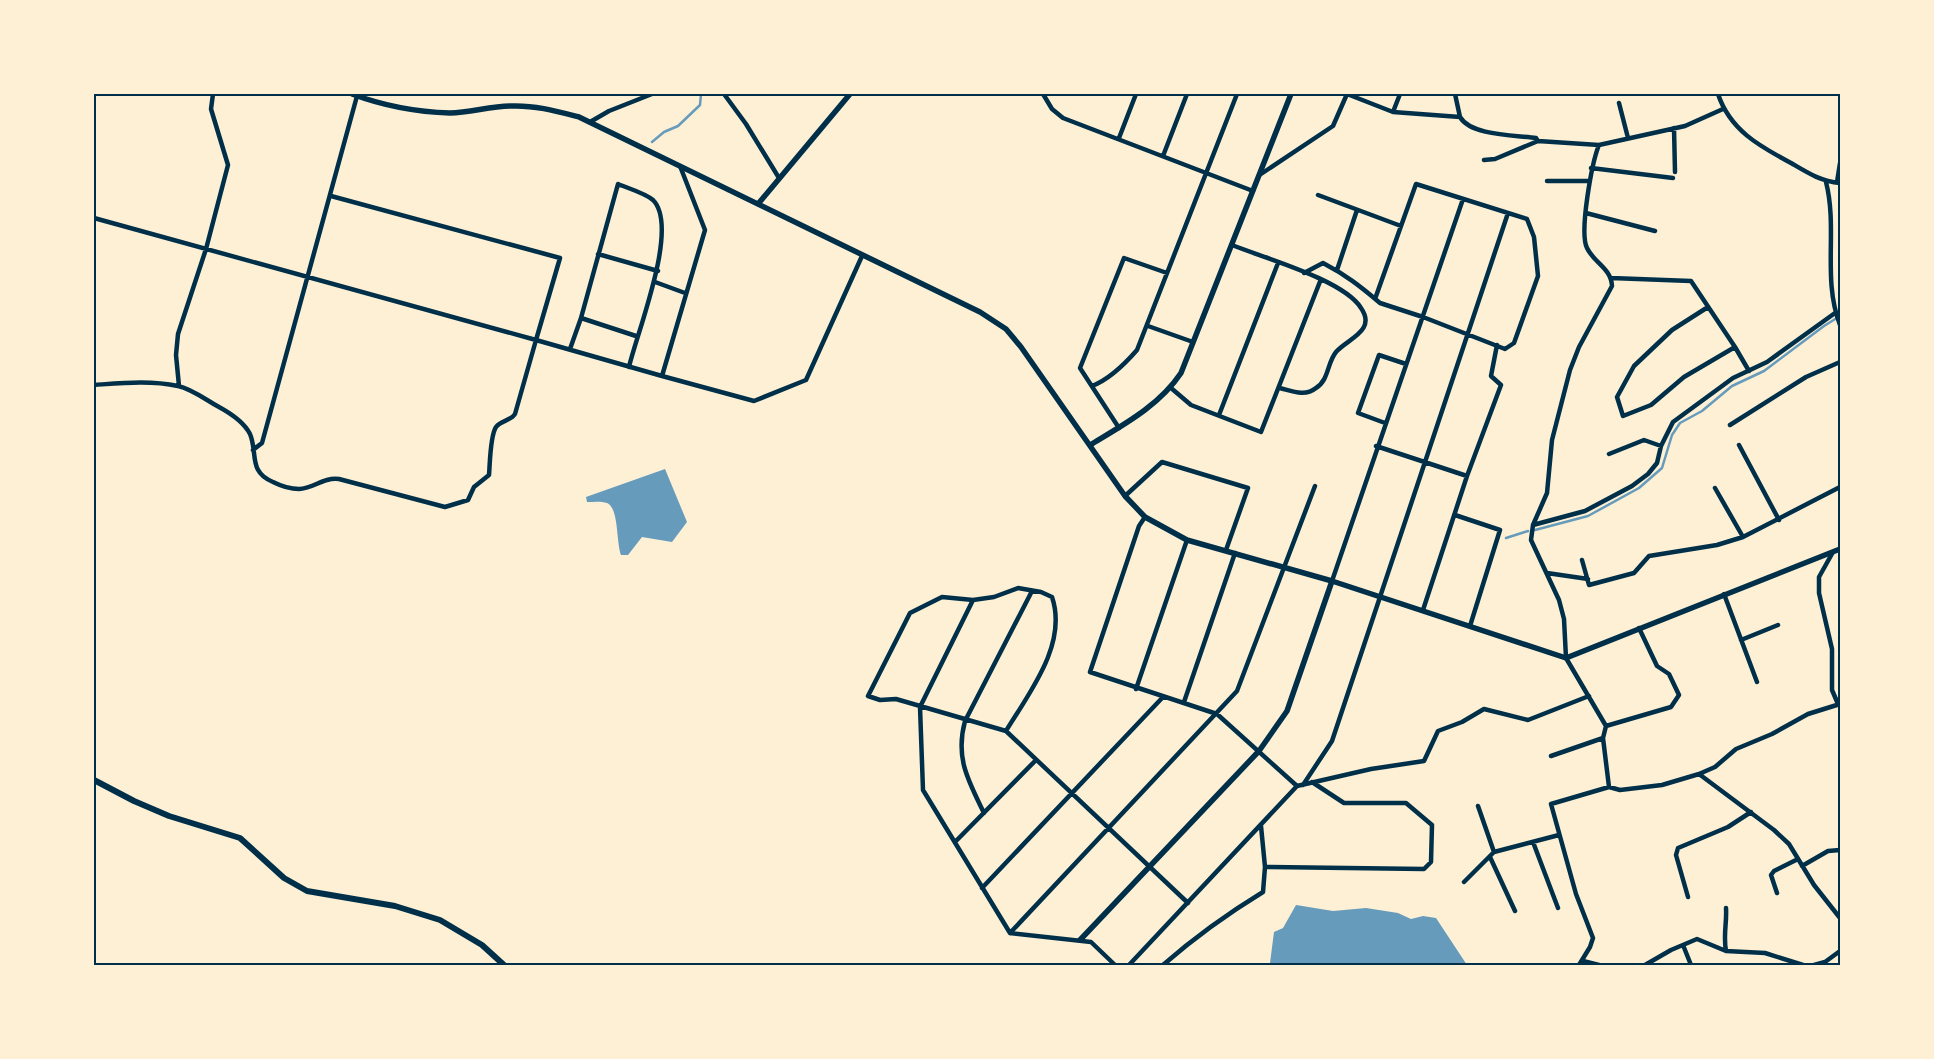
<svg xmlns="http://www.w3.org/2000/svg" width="1934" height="1059" font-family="Montserrat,sans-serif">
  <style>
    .water { fill: #669bbc }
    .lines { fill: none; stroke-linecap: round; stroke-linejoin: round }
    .stream { stroke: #669bbc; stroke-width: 2.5 }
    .minor { stroke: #003049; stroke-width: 4.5 }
    .tertiary { stroke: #003049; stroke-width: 5.5 }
    .secondary { stroke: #003049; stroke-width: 6 }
    .neatline { fill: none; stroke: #003049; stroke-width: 2 }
  </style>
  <rect width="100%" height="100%" fill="#fdf0d5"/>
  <!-- water -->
  <path class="water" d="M665 469 687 522 672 542 642 537 628 555H621C616 541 619 508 607 503 601 501 593 502 587 502L586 497Z
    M1296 905 1333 911 1366 908 1398 913 1411 919 1423 916 1436 918 1467 965H1313C1303 961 1284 965 1272 965L1270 963 1274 932 1283 928Z"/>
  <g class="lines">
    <!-- stream -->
    <path class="stream" d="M652 142 664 132 678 126 700 105 701 94
      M1535 530 1588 516 1639 488 1662 468 1672 435 1680 423 1702 411 1732 386 1764 371 1824 326 1840 316
      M1506 538 1528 531"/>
    <!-- minor -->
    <path class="minor" d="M724 94 746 124 779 178
      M1043 94 1052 109 1063 118 1253 191
      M1347 94 1393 112 1460 117 1455 94
      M1718 94C1730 130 1759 146 1791 163 1808 173 1820 181 1840 183
      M1619 103 1628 138
      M1393 112 1400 94
      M1460 117C1471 136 1516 135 1536 138L1538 141 1599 145
      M590 122 609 111 652 94
      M1674 128 1675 172
      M1119 138 1136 94
      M1163 156 1187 94
      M1484 160 1495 159 1538 141
      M1591 168 1673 178
      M1261 174 1333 126 1347 94
      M1547 181H1590
      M1826 182C1838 229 1822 279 1840 325
      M1837 182 1840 163
      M1318 195 1401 226
      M1586 213 1655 231
      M94 218 536 340 560 258 331 196
      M1232 245C1264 258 1344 280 1361 308 1377 331 1347 339 1336 352 1327 363 1329 380 1316 388 1305 397 1292 391 1280 388
      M598 254 658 271
      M1337 270 1357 210
      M1304 273 1323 263C1346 275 1360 286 1380 303L1423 317 1505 349 1514 343 1538 276 1534 237 1527 219 1416 184 1375 299
      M1611 278 1691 281 1735 347 1684 377 1651 405 1623 416 1617 397 1634 366 1672 330 1708 307
      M655 282 685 293
      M581 318 636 336
      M1148 326 1193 342
      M1735 347 1749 371
      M570 349 581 318 618 184C627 188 645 193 653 200 680 227 637 332 629 367
      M662 376 754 401 806 380 862 256
      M94 385C122 383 150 380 178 386 192 389 206 400 219 407 230 413 244 422 250 434 258 453 248 472 273 482 281 486 291 489 299 489 313 489 323 477 339 479L445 507 468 500 474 487 489 475C490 464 490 436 496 427 501 420 511 421 515 414L536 340 662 376 705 230 680 166
      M179 386 176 355 178 334 206 249 228 165 211 109 213 94
      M1092 386C1110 379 1124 365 1137 350L1237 94
      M1171 388 1191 405 1261 432 1321 279
      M1219 415 1278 263
      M1385 423 1358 413 1379 355 1406 364
      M1730 425 1806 377 1840 362
      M1119 428 1080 368 1124 258 1167 273
      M1739 445 1779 520
      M1376 446 1467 476
      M253 450 262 443 357 96
      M1609 454 1644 440 1661 446
      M1715 488 1743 537
      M1125 496 1162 462 1248 488 1226 550
      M1455 515 1500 530 1470 626
      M1145 517 1139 526 1090 672 1217 714 1297 786
      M1533 525 1585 511 1632 486 1648 474 1657 463 1661 446 1673 422 1733 378 1767 362 1835 313
      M1833 552 1819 577V593L1832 649V690L1838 704
      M1582 560 1589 585 1634 573 1649 556 1717 545 1743 537 1840 487
      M1547 573 1588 579
      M1332 581 1463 199
      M1724 594 1757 682
      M973 600 920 707 923 790 1010 933 1091 942 1115 965
      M1423 610 1467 476 1501 385 1491 376 1497 345
      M1741 640 1778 625
      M1136 689 1187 540
      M1184 702 1235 553
      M1606 726 1671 707 1679 695 1669 674 1657 666 1639 628
      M1006 731C1029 693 1068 644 1052 597L1041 592 1018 588 994 597 973 600 942 597 910 613 868 696 880 700 896 699 1006 731 1188 903
      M1551 756 1603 738
      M1699 774 1715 767 1736 749 1772 734 1808 714 1840 704
      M1303 785 1332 741 1508 213
      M1609 787 1603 738 1606 726 1566 658 1564 619 1559 600 1531 540 1533 525 1547 493 1552 440 1570 370 1579 347 1612 286C1611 268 1594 263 1587 248 1579 232 1592 162 1599 145L1685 126 1723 109
      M1478 806 1494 852
      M984 813C968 780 955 758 965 721L1032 591
      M1261 826 1265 867 1424 869 1431 862 1432 825 1406 803H1344L1312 782
      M955 842 1036 760
      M1533 842 1558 908
      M1490 857 1515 911
      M1802 866 1828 851 1840 850
      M1464 882 1494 852 1559 835
      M982 888 1163 697
      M1777 893 1771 875 1774 871 1798 859
      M1688 897 1676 855 1678 848 1728 827 1751 812
      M1726 908C1727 923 1723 935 1726 951
      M1010 933 1237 691 1315 486
      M1683 945 1691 965
      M1583 961 1599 965
      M1129 965 1297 786 1371 769 1424 761 1438 731 1462 722 1484 709 1528 720 1589 696
      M1163 965C1195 937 1227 914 1263 892L1265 867
      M1579 965 1590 947 1593 938 1576 894 1551 804 1609 787 1620 790 1662 785 1699 774 1774 830 1789 844 1814 885 1840 918
      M1645 965 1671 950 1697 939 1726 951 1765 953 1803 965
      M1814 965 1825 962 1840 951"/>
    <!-- tertiary -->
    <path class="tertiary" d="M352 94C384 106 416 112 450 113 470 113 490 106 511 106 534 105 556 111 579 117L980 312 1006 329 1021 347 1125 496 1145 517 1187 540 1332 581 1566 658 1840 549
      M758 204 850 94
      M1090 445C1123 425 1159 406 1181 373L1291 94
      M1080 940 1259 751 1287 711 1332 581"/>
    <!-- secondary -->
    <path class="secondary" d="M94 780 134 801 169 816 240 838 284 878 307 891 395 906 440 920 482 945 504 965"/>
  </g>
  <!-- border -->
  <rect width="1934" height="1059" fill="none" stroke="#fdf0d5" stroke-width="190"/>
  <rect x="95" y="95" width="1744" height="869" class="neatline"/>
</svg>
